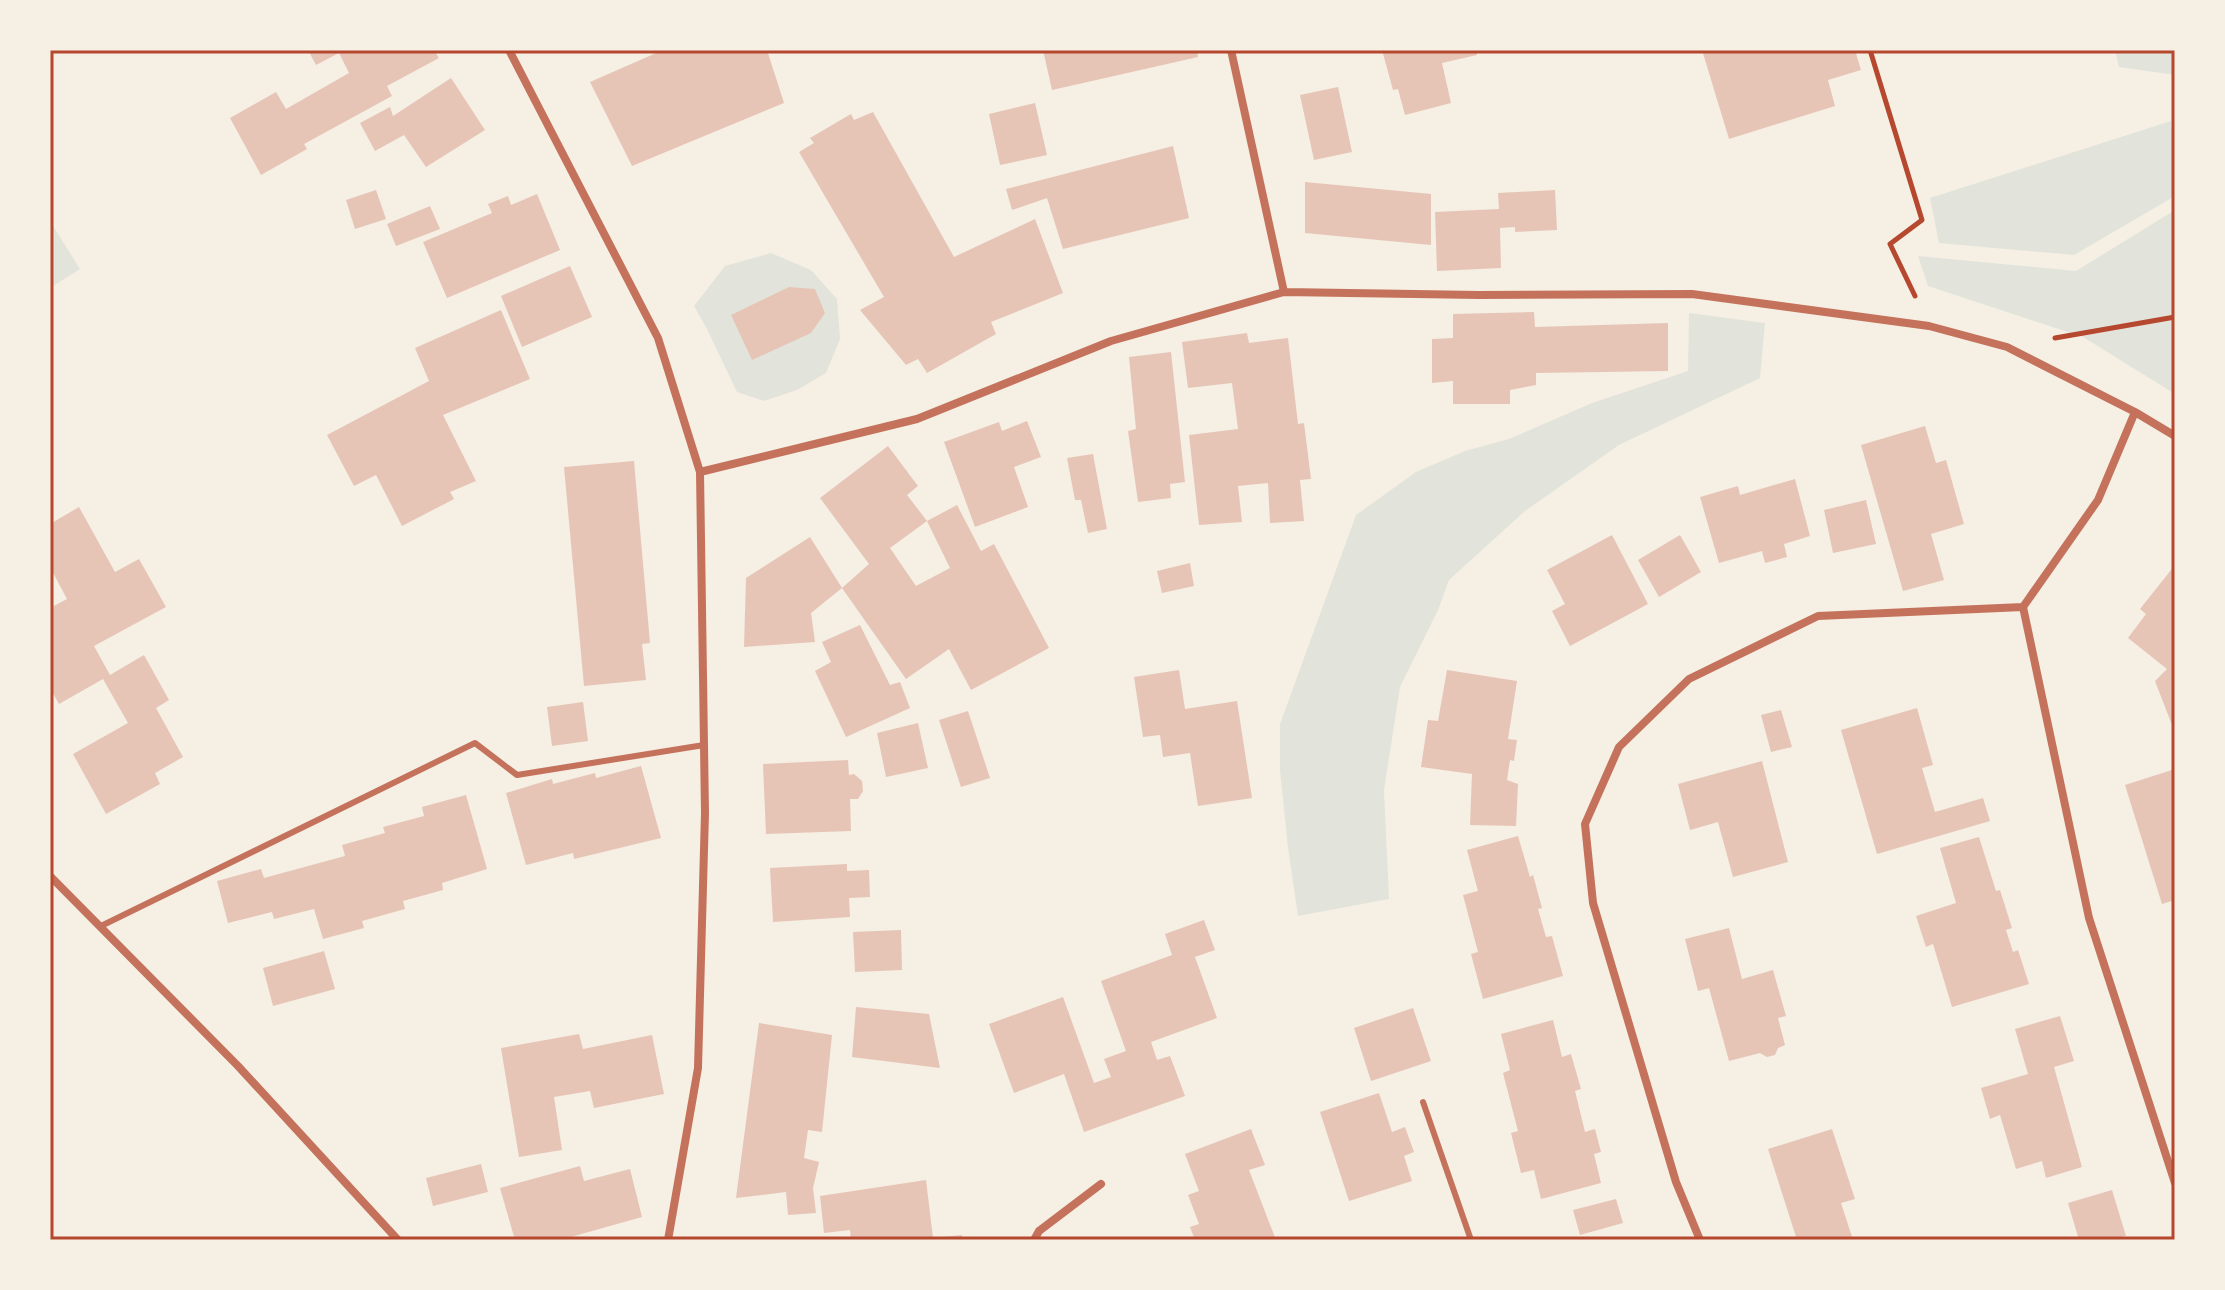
<svg xmlns="http://www.w3.org/2000/svg" width="2225" height="1290" font-family="Ubuntu,sans-serif">
  <style>
    .green { fill: #e2e4dc }
    .building { fill: #e6c5b7 }
    .lines { fill: none; stroke-linecap: round; stroke-linejoin: round }
    .path { stroke: #b5482f; stroke-width: 5 }
    .service { stroke: #c5725c; stroke-width: 6 }
    .minor { stroke: #c5725c; stroke-width: 8 }
    .neatline { fill: none; stroke: #b5482f; stroke-width: 3 }
  </style>
  <rect width="100%" height="100%" fill="#f6efe4"/>
  <!-- green -->
  <path class="green" d="M2115 50H2175V75L2119 67Z
    M2171 121 2175 162V196L2074 255 1939 243 1930 198Z
    M2175 210V394L2083 337 1928 286 1918 256 2076 271Z
    M50 221 80 269 50 288Z
    M771 253 811 270 837 299 840 339 826 373 797 390 764 401 737 392 706 327 694 306 725 266Z
    M1689 313 1765 323 1760 378 1619 445 1525 511 1449 580 1438 610 1400 687 1384 790 1389 899 1298 916 1288 848 1280 770V724L1356 515 1416 472 1465 451 1509 439 1592 403 1688 371Z"/>
  <!-- building -->
  <path class="building" d="M308 50H434L439 58 387 86 392 96 304 144 307 149 261 175 230 118 276 92 286 109 349 73 339 53 316 65Z
    M663 50H767L784 103 632 166 590 82Z
    M1043 50H1197L1198 57 1052 90Z
    M1382 50H1476L1477 55 1442 63 1451 103 1405 115 1398 89 1393 90Z
    M1702 50H1855L1861 70 1828 80 1835 106 1729 139Z
    M451 78 485 130 426 167 404 135 375 151 360 123 390 107 393 116Z
    M1338 87 1352 152 1314 160 1300 95Z
    M1035 103 1047 155 1000 165 989 114Z
    M873 112 954 257 1035 219 1063 293 991 322 996 334 927 373 918 359 906 365 860 310 884 297 799 152 814 143 810 138 851 114 854 120Z
    M1173 146 1189 218 1063 249 1047 198 1012 210 1006 189Z
    M1305 182 1431 194V245L1305 233Z
    M376 190 386 219 355 229 346 200Z
    M1555 190 1557 230 1515 232V227L1500 228 1501 268 1437 271 1435 212 1499 209 1498 193Z
    M537 194 560 250 447 298 423 242 492 213 488 204 508 196 511 205Z
    M430 206 440 229 396 246 387 224Z
    M570 266 592 317 522 347 501 296Z
    M789 287 815 289 825 313 811 333 752 360 731 315Z
    M501 310 530 379 443 415 476 481 450 492 454 499 402 526 376 475 354 486 327 435 429 381 415 348Z
    M1534 312 1535 327 1668 323V371L1536 373V385L1510 390V404H1453V381L1432 383V339L1453 338V314Z
    M1247 333 1249 343 1288 338 1298 424 1304 423 1311 479 1300 480 1304 521 1270 523 1268 483 1238 486 1242 522 1199 525 1189 435 1238 429 1232 383 1188 388 1182 342Z
    M1171 352 1185 482 1170 484 1171 498 1138 502 1128 431 1136 429 1129 357Z
    M1027 421 1041 457 1014 467 1028 507 975 527 944 442 999 422 1002 431Z
    M1925 426 1936 463 1946 460 1964 524 1931 534 1944 580 1903 591 1861 445Z
    M888 446 918 486 907 495 927 521 890 548 916 586 950 568 927 521 957 505 981 551 994 544 1049 648 971 690 949 649 906 679 842 588 869 564 820 498Z
    M1093 454 1107 529 1088 533 1081 500H1075L1067 458Z
    M634 461 650 643 642 644 646 680 584 686 564 467Z
    M1795 479 1810 536 1784 544 1787 557 1765 563 1762 551 1719 563 1700 497 1738 486 1740 495Z
    M1866 500 1876 544 1833 553 1824 510Z
    M79 507 115 572 139 559 166 607 94 646 110 675 144 655 169 700 156 708 183 757 155 773 160 784 106 814 73 754 128 723 103 679 59 704 50 688V608L67 599 50 567V524Z
    M1612 535 1648 604 1570 646 1552 611 1565 604 1547 570Z
    M1680 535 1701 572 1659 597 1638 560Z
    M810 537 842 588 811 613 815 642 744 647 746 578Z
    M1190 563 1194 586 1162 593 1157 571Z
    M2175 565V724L2172 725 2155 681 2167 669 2128 638 2146 614 2140 609Z
    M860 625 890 685 900 682 910 708 846 737 815 671 831 662 822 642Z
    M1179 670 1185 709 1237 701 1252 798 1198 806 1190 753 1163 757 1160 735 1143 737 1134 677Z
    M1447 670 1517 681 1508 739 1517 740 1514 761 1510 760 1507 780 1518 784 1516 826 1470 825 1472 774 1421 767 1428 720 1438 721Z
    M583 702 588 741 552 746 547 707Z
    M1917 708 1933 765 1922 768 1935 812 1983 798 1990 821 1877 854 1841 730Z
    M1781 710 1792 747 1771 752 1761 715Z
    M968 711 990 778 961 787 939 720Z
    M918 723 928 768 886 777 877 733Z
    M848 760 849 775 854 774 862 781 863 791 858 799H850L851 831 766 834 763 764Z
    M1762 761 1788 862 1733 877 1718 822 1690 830 1678 784Z
    M641 766 661 838 574 859 573 853 526 865 506 793 552 779 553 784 595 773 596 778Z
    M2175 769V900L2162 904 2125 785Z
    M466 795 487 869 442 883 443 890 403 901 405 909 362 921 364 928 323 939 314 909 274 919 272 912 228 923 217 881 261 869 264 878 345 856 342 845 385 833 383 827 424 816 422 807Z
    M1518 836 1530 877 1533 875 1542 908 1538 909 1546 937 1552 936 1563 976 1483 999 1471 954 1478 952 1463 895 1478 891 1467 850Z
    M1979 837 1996 891 2000 890 2012 928 2006 930 2013 952 2018 950 2029 984 1952 1007 1933 944 1926 947 1916 916 1956 903 1940 848Z
    M847 864V871L869 870 870 897 849 898 850 917 773 922 770 868Z
    M1204 920 1215 950 1195 957 1217 1018 1151 1042 1157 1060 1170 1056 1185 1096 1084 1132 1064 1074 1014 1093 989 1024 1063 997 1094 1083 1111 1077 1104 1059 1126 1051 1101 981 1172 955 1165 934Z
    M1729 928 1742 979 1773 970 1786 1016 1778 1018 1785 1045 1778 1048 1775 1055 1767 1057 1760 1053 1729 1061 1709 988 1698 991 1685 939Z
    M901 930 902 970 855 972 853 932Z
    M324 951 335 989 273 1006 263 968Z
    M856 1007 929 1014 940 1068 852 1057Z
    M1413 1008 1431 1061 1371 1081 1354 1028Z
    M2060 1016 2074 1061 2054 1067 2082 1167 2046 1178 2042 1161 2016 1169 2000 1115 1990 1119 1981 1088 2028 1074 2015 1029Z
    M1553 1020 1562 1057 1571 1054 1581 1089 1575 1091 1585 1132 1595 1129 1601 1152 1594 1154 1601 1183 1541 1199 1534 1170 1521 1173 1511 1133 1518 1131 1503 1073 1510 1070 1501 1034Z
    M759 1023 832 1035 822 1132 808 1130 804 1158 819 1162 813 1188 816 1213 788 1215 786 1192 736 1198Z
    M579 1034 583 1049 652 1035 664 1094 594 1108 590 1091 554 1097 562 1150 519 1157 501 1048Z
    M1379 1093 1392 1132 1405 1127 1414 1152 1404 1156 1412 1181 1349 1201 1320 1112Z
    M1251 1129 1265 1165 1249 1170 1276 1240H1195L1190 1227 1199 1224 1188 1195 1199 1191 1185 1154Z
    M1832 1129 1855 1199 1841 1203 1853 1240H1797L1768 1149Z
    M481 1164 488 1192 433 1206 426 1178Z
    M580 1166 584 1181 630 1169 642 1217 560 1240H515L500 1188Z
    M926 1180 933 1238 962 1235 963 1240H851L850 1230 824 1233 820 1196Z
    M2112 1190 2126 1236 2120 1237 2121 1240H2079L2068 1203Z
    M1616 1199 1623 1223 1580 1235 1573 1210Z"/>
  <g class="lines">
    <!-- path -->
    <path class="path" d="M1870 50 1922 220 1890 244 1915 296
      M2055 338 2175 317"/>
    <!-- service -->
    <path class="service" d="M101 926 475 743 517 775 704 745
      M1423 1102 1471 1240"/>
    <!-- minor -->
    <path class="minor" d="M509 50 658 338 700 472 705 813 698 1068 668 1240
      M1231 50 1284 292
      M2135 412 2098 500 2023 607 2089 918 2175 1183
      M700 472 917 419 1111 341 1284 292 1479 295 1692 294 1929 326 2007 347 2135 412 2175 436
      M50 876 238 1066 398 1240
      M1034 1240 1039 1231 1101 1184
      M1700 1240 1676 1182 1593 903 1585 824 1619 747 1689 679 1818 616 2023 607"/>
  </g>
  <!-- border -->
  <rect width="2225" height="1290" fill="none" stroke="#f6efe4" stroke-width="104"/>
  <rect x="52" y="52" width="2121" height="1186" class="neatline"/>
</svg>
